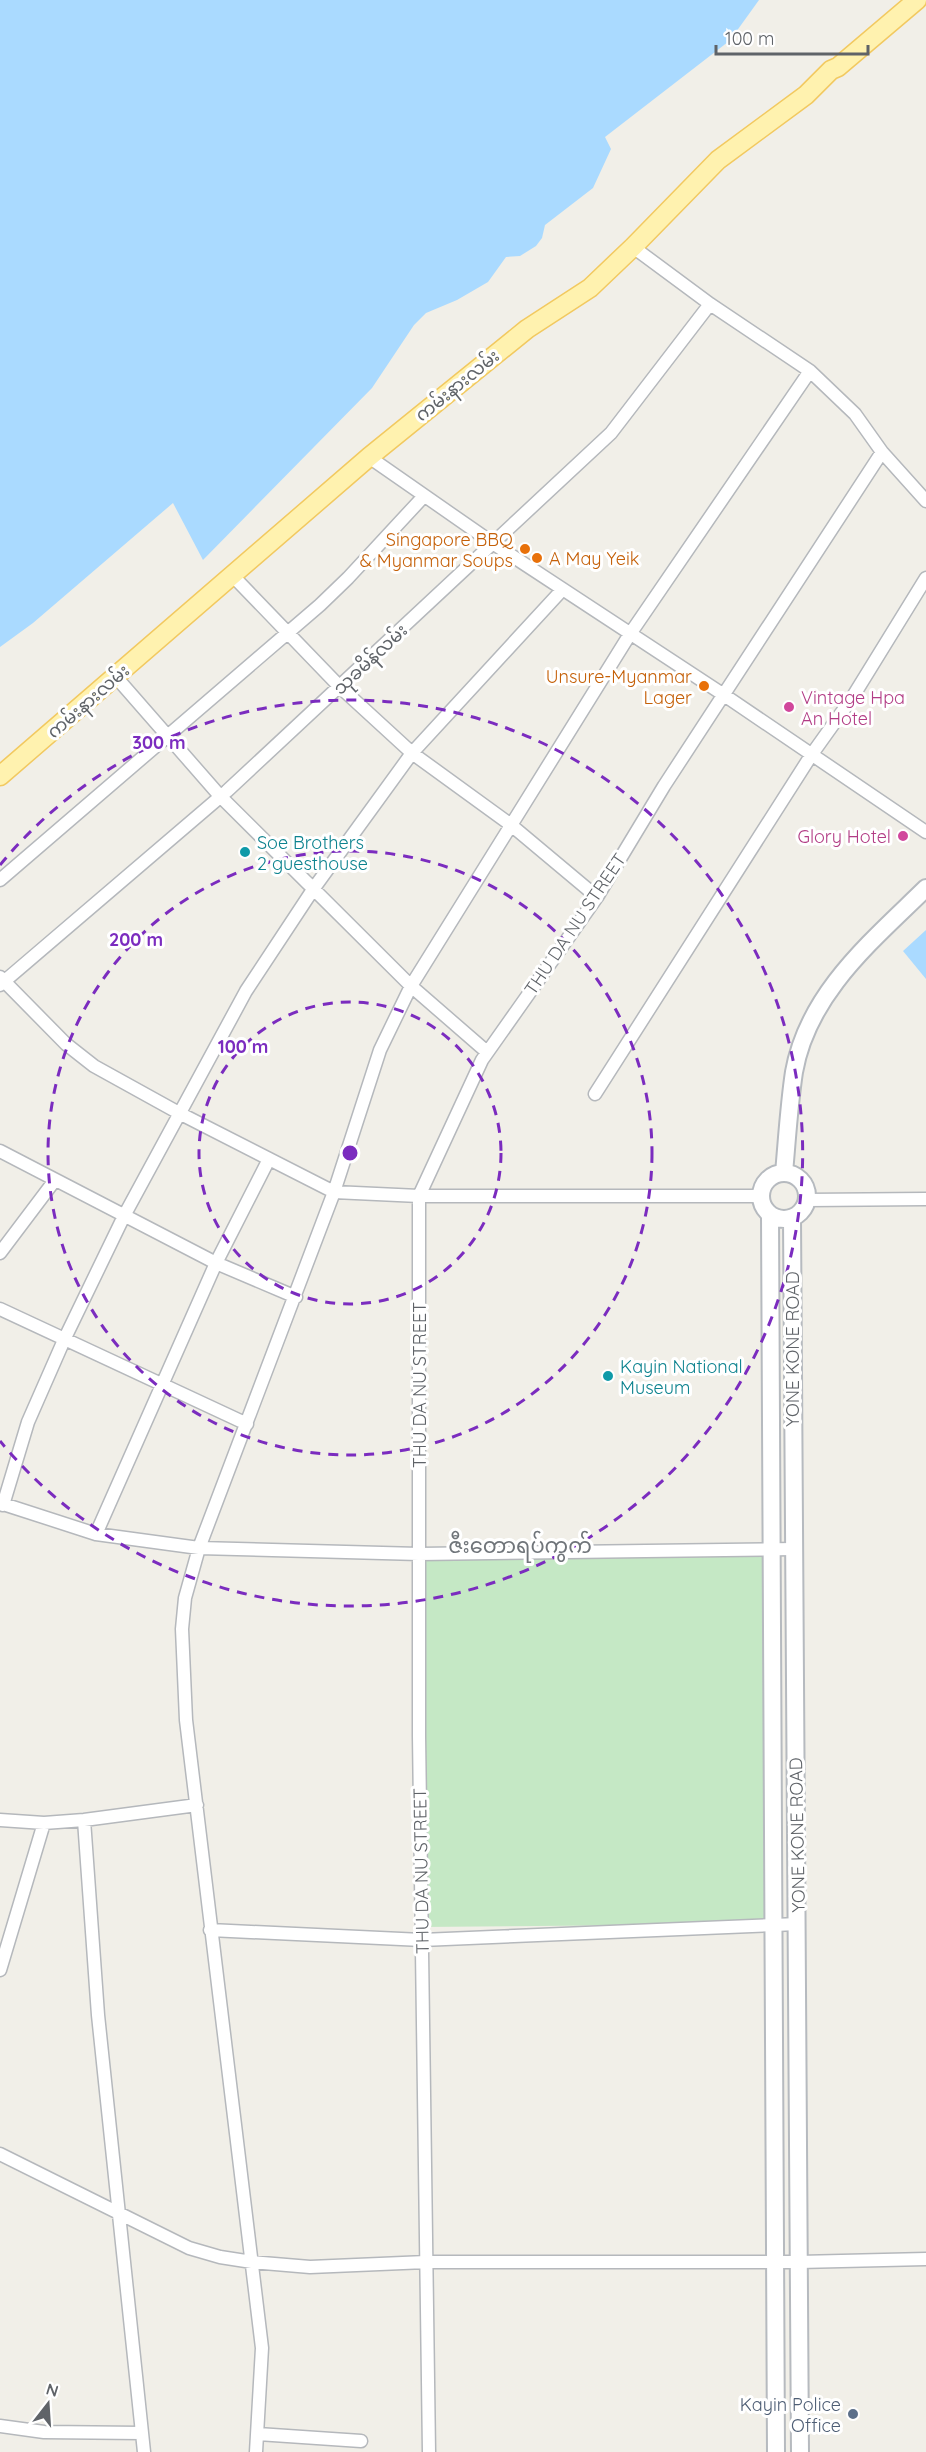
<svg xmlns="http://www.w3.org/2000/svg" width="926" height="2452" font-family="Quicksand,'Noto Sans Myanmar',sans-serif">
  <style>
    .green { fill: #c5e8c5 }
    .water { fill: #aadaff }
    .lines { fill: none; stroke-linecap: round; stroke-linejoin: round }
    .street-casing { stroke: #b5b8bc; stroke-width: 15 }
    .secondary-casing { stroke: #b6babf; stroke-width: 20 }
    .primary-casing { stroke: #f2c960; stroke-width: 21 }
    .street { stroke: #fff; stroke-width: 12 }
    .secondary { stroke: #fff; stroke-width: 16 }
    .primary { stroke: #fff2af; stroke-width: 18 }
    .ring { fill: none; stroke: #7b2cbf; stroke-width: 3; stroke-dasharray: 10 8 }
    .food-dot { fill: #e8710a; stroke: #fff; stroke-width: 2 }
    .hotel-dot { fill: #d1479c; stroke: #fff; stroke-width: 2 }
    .culture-dot { fill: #0f9aa8; stroke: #fff; stroke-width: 2 }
    .service-dot { fill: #5c6f8a; stroke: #fff; stroke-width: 2 }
    .labels { text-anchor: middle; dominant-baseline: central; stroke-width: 6; stroke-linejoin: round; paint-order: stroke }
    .street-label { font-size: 18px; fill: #5f6368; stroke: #fff }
    .food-label { font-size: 18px; fill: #c56008; stroke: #fff; text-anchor: end }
    .hotel-label { font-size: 18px; fill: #b23c85; stroke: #fff; text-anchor: start }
    .culture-label { font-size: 18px; fill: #0d838f; stroke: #fff; text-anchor: start }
    .service-label { font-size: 18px; fill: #4e5e75; stroke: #fff; text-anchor: end }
    .quarter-label { font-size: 21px; fill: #70757a; stroke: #fff }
    .centre { fill: #7b2cbf; stroke: #fff; stroke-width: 3 }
    .ring-label { font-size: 18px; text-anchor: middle; font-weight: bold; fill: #7b2cbf; stroke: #fff; stroke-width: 6; stroke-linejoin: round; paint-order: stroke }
  </style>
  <rect width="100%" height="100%" fill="#f1efe8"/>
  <!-- green -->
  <path class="green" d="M772 1548 775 1924 420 1927 419 1554Z"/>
  <!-- water -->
  <path class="water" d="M0 0H759L736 32 737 35 605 137 611 149 593 188 545 225 542 238 536 246 520 256 506 257 488 282 457 300 426 313 414 325 372 388 203 560 173 503 33 623 0 647Z
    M926 930V979L903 951Z"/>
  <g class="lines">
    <!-- street casing -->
    <g class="street-casing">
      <path id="street" d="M633 247 710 304 810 371 855 414 882 452 926 501
        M369 457 494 544 724 695 926 832
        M232 575 340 687 412 753 511 825 597 897
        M116 677 220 796 411 986 487 1052
        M0 880 320 605 348 578 424 496
        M0 977 66 1044 94 1066 179 1113 334 1192 419 1196H761
        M0 985 227 791 611 433 710 304
        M595 1094 812 754 852 698 926 578
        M0 1151 216 1263 296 1297
        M807 1200 926 1199
        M0 1253 55 1180
        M0 1309 247 1424
        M0 1503 96 1534 199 1548 419 1554 793 1549
        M3 1505 28 1422 64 1340 124 1216 246 991 314 888 412 753 562 590
        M96 1534 216 1263 269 1159
        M0 1820 44 1823 84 1820 197 1805
        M84 1820 98 2015 144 2452
        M210 1930 422 1940 798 1924
        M0 1970 44 1823
        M0 2154 189 2248 220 2257 252 2262 310 2267 426 2262H799L926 2259
        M0 2426 44 2432 142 2433
        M258 2434 361 2441
        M256 2452 262 2348 186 1720 182 1629 185 1598 199 1548 334 1192 380 1050 411 986 630 634 810 371
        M429 2452 419 1736V1196L482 1060 597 897 664 786 882 452"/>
    </g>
    <!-- secondary casing -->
    <g class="secondary-casing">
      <path id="secondary" d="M761 1196a23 23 0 1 1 46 0a23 23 0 1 1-46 0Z
        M784 1173C787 1140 789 1105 794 1072 808 993 872 941 926 888
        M770 1215 776 2452
        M792 1218 800 2452"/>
    </g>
    <!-- primary casing -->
    <g class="primary-casing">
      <path id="primary" d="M0 776 369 457 527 329 590 288 633 247 718 160 806 95 831 70 838 67 917 0"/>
    </g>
    <!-- street -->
    <use href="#street" class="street"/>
    <!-- secondary -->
    <use href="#secondary" class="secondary"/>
    <!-- primary -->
    <use href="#primary" class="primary"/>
  </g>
  <!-- distance rings -->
  <g class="ring">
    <circle cx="350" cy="1153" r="151"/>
    <circle cx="350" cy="1153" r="302"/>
    <path d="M0 865A453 453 0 1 1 0 1441"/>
  </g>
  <!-- markers -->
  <g class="food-dot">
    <circle cx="525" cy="549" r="6"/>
    <circle cx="537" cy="558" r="6"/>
    <circle cx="704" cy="686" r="6"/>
  </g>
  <g class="hotel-dot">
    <circle cx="789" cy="707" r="6"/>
    <circle cx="903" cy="836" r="6"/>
  </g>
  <g class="culture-dot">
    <circle cx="245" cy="852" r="6"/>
    <circle cx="608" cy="1376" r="6"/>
  </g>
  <circle class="service-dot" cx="853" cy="2414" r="6"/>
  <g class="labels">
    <!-- street labels -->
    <g class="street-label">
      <text transform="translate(457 385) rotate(-39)">ကမ်းနားလမ်း</text>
      <text transform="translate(370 659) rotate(-43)">သုခမိန်လမ်း</text>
      <text transform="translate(88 701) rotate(-41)">ကမ်းနားလမ်း</text>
      <text transform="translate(575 924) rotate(-56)">THU DA NU STREET</text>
      <text transform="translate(792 1349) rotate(-90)">YONE KONE ROAD</text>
      <text transform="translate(419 1385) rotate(-90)">THU DA NU STREET</text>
      <text transform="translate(797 1835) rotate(-91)">YONE KONE ROAD</text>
      <text transform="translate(421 1871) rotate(-91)">THU DA NU STREET</text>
    </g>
    <!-- food labels -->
    <g class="food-label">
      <text x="513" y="539">Singapore BBQ<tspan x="513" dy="21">&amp; Myanmar Soups</tspan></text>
      <text x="549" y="558" text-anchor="start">A May Yeik</text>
      <text x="692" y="676">Unsure-Myanmar<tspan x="692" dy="21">Lager</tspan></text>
    </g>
    <!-- hotel labels -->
    <g class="hotel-label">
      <text x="801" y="697">Vintage Hpa<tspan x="801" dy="21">An Hotel</tspan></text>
      <text x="891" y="836" text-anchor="end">Glory Hotel</text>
    </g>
    <!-- culture labels -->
    <g class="culture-label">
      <text x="257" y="842">Soe Brothers<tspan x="257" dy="21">2 guesthouse</tspan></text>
      <text x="620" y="1366">Kayin National<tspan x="620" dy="21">Museum</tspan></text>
    </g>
    <!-- service labels -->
    <g class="service-label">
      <text x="841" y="2404">Kayin Police<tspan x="841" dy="21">Office</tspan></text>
    </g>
    <!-- quarter labels -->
    <g class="quarter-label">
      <text x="520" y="1545">ဇီးတောရပ်ကွက်</text>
    </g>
  </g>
  <circle cx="350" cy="1153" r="9" class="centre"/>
  <g class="ring-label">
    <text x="159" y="749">300 m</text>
    <text x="136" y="946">200 m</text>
    <text x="243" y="1053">100 m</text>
  </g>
  <!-- north arrow -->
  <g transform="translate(48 2404) rotate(17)" stroke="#ffffff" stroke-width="4.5" paint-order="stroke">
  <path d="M0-4.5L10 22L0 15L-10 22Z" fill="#5f6368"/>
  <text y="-9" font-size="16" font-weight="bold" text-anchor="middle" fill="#5f6368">N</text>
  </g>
  <!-- scale -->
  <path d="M716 45v9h152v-9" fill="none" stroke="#5f6368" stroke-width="3"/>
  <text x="725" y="45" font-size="18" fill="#5f6368" stroke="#ffffff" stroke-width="4.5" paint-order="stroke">100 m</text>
</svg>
